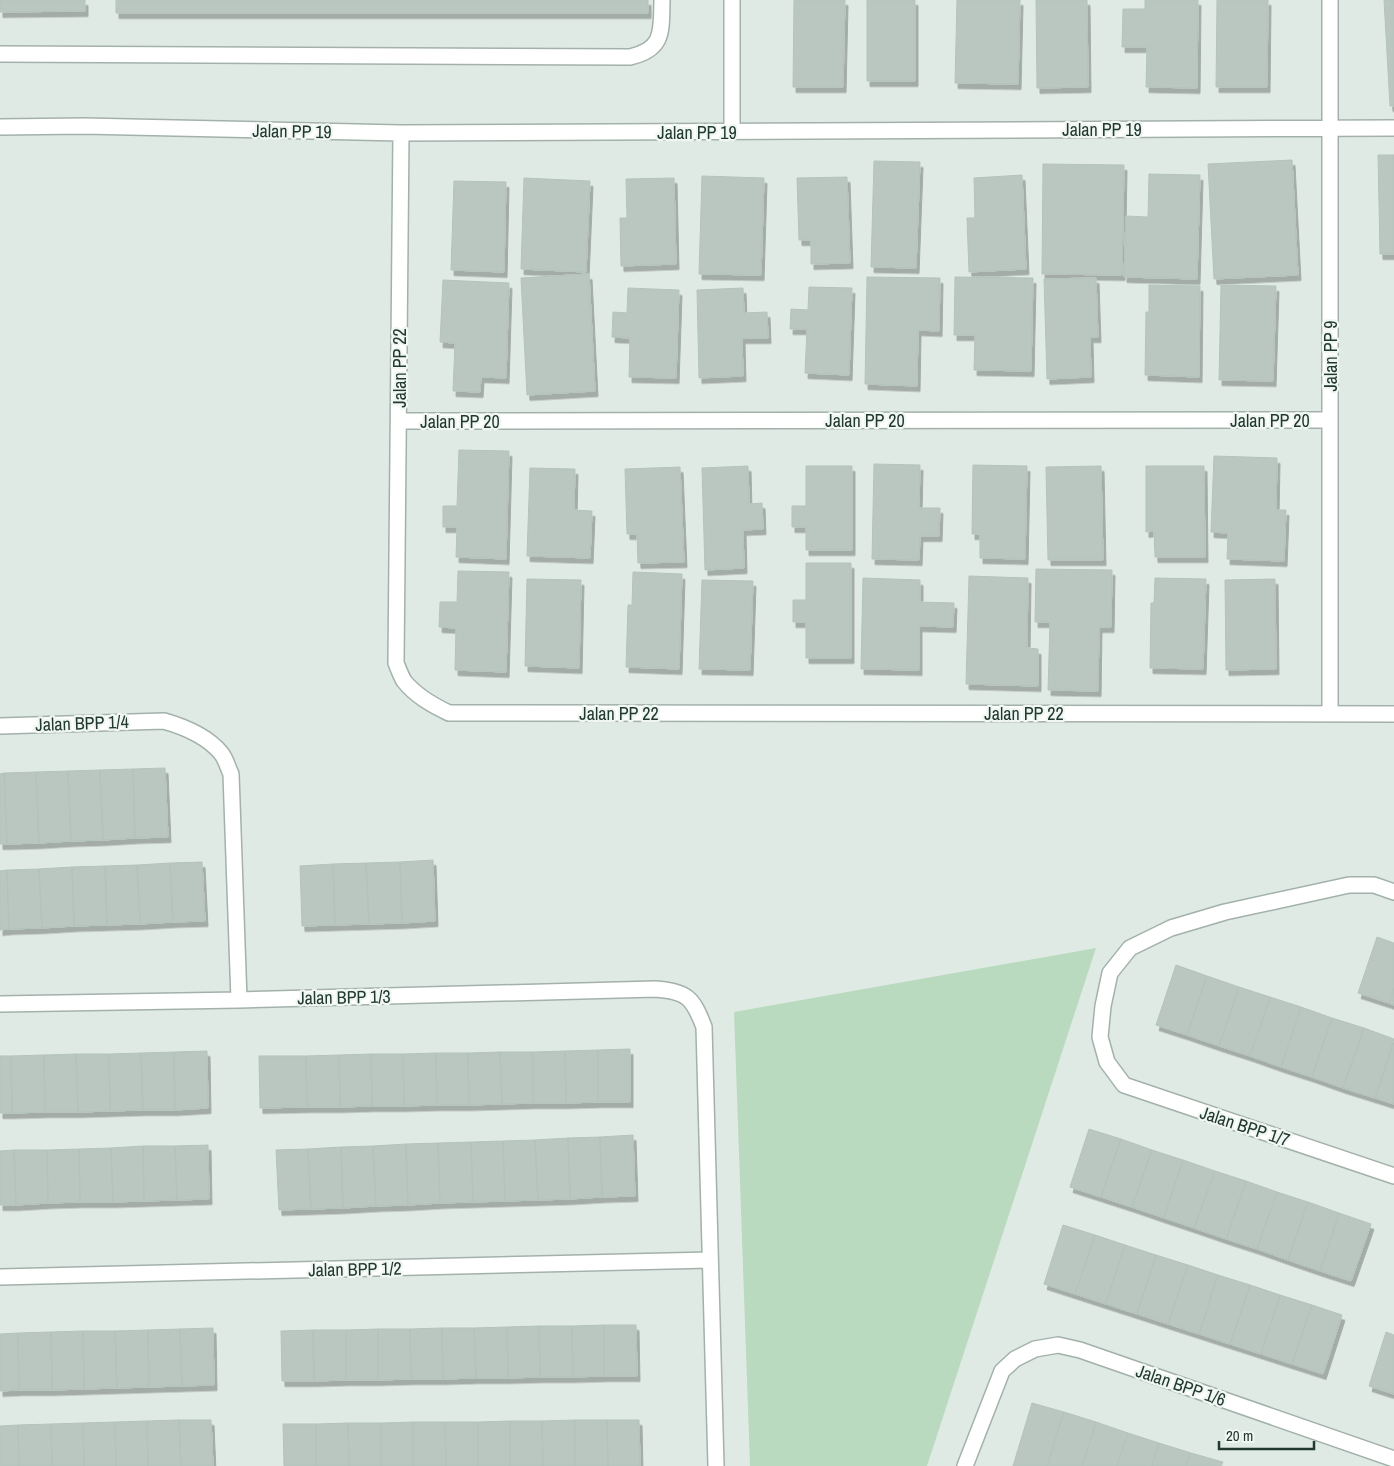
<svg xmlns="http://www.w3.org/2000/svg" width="1394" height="1466" font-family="'Archivo Narrow',sans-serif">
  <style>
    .green { fill: #badabf }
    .building { fill: #b9c7c0; stroke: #b3c3bb; filter: url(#shadow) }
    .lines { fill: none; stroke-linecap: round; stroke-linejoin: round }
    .minor-casing { stroke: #a3b1ab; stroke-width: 18 }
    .minor { stroke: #fff; stroke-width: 15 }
    .labels { text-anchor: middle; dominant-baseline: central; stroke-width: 4.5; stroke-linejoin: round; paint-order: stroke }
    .street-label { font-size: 18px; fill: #223931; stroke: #f0f7f3 }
  </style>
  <defs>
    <filter id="shadow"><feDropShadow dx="3" dy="5.5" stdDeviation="0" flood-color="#0004"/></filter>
  </defs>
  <rect width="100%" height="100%" fill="#e0eae5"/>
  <!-- green -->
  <path class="green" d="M1096 948 927 1466H750L734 1012Z"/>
  <!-- building -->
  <path class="building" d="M0 0H85V11L0 12Z
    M116 0H648V13H116Z
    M794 0H845L843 87H793Z
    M867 0H915V81H867Z
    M957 0H1020L1018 84 955 83Z
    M1036 0H1087L1088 87 1037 88Z
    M1145 0H1198L1197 88 1146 87 1147 47H1122L1123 9H1145Z
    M1217 0H1268L1267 87H1216Z
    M1384 0H1394V106H1390Z
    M1378 155H1394V254H1380Z
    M1292 160 1298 275 1214 279 1208 164Z
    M874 161 920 162 916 268 871 267Z
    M1043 164 1124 165 1122 275 1042 274Z
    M1149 174 1200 175 1197 279 1124 277 1126 216 1148 217Z
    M1022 175 1026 269 969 272 967 218H975L974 178Z
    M702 176 764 178 761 275 699 274Z
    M847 177 850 263 811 264V240H799L797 178Z
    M524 178 590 181 586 272 521 269Z
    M674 178 676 264 621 266 620 218H627L626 179Z
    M454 181 506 182 504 272 451 270Z
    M589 274 595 391 527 395 521 278Z
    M867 277 940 278 939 331 918 330 917 386 865 384Z
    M955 277 1033 278 1031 371 974 370 975 335H954Z
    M1096 278 1098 337H1090L1091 377 1047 379 1044 279Z
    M443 280 509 283 506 378 481 377 480 392 453 391 455 343 440 342Z
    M1149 285 1200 286 1199 377 1145 375 1146 312H1149Z
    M1221 285 1276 286 1273 381 1219 380Z
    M809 287 852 288 849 375 805 373 807 329H790L791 309 808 310Z
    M628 288 679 290 676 378 629 377 630 338 612 337 613 312 627 313Z
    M743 288 744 313 767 312 768 338H742L743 376 699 378 697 290Z
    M459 450 509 451 506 559 456 557 457 527H443V506H457Z
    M1214 456 1277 458 1276 510H1286L1284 561 1227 559 1228 533 1211 532Z
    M874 464 920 465 919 508H940L939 536H920L919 560 872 559Z
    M973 465 1027 466 1025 559 980 558V534H972Z
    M748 466 749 504 762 503 763 529 743 530 744 568 705 570 702 468Z
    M806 466H852V550H806V527H792V506H806Z
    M1101 466 1103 560H1048L1046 467Z
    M1146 466H1204L1205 557H1155L1154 531 1146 532Z
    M680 467 684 562 638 563 637 534H627L625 469Z
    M530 468 575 469 574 510 592 511 590 558 527 556Z
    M806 563H851V658H806V622H793V600H806Z
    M1036 569 1112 570 1111 627H1099L1098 691 1048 690 1050 622H1035Z
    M458 571 509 572 506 672 455 670 456 628 439 627 440 602H457Z
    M633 572 682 574 679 669 626 667 628 605H632Z
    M969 576 1028 578 1027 648 1038 649V686L966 684Z
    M863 578 920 580V602L954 603 953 627 919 626V670L861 669Z
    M1155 578 1206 579 1203 669 1150 668 1151 603H1154Z
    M527 579 581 580 579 668 525 666Z
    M1275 579 1276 669 1226 670 1225 580Z
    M702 580 753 581 750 670 699 669Z
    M165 768 168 837 135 838 133 769Z
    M133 769 135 838 103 840 100 770Z
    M100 770 103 840 71 841 68 771Z
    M68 771 71 841 39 843 36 772Z
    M36 772 39 843 7 844 4 773Z
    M4 773 7 844H0V774Z
    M433 860 435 921 402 923 400 862Z
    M202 862 205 921 173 922 170 863Z
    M400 862 402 923 369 924 366 863Z
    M170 863 173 922 140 924 137 865Z
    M366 863 369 924 335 925 333 864Z
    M333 864 335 925 302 926 300 866Z
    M137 865 140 924 107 925 105 866Z
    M105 866 107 925 74 926 72 867Z
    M72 867 74 926 42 928 39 869Z
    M39 869 42 928 9 929 7 870Z
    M7 870 9 929 0 930V871Z
    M1377 937 1394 943V988L1389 1003 1358 993Z
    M1176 965 1207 976 1187 1035 1156 1025Z
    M1207 976 1239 987 1219 1046 1187 1035Z
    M1239 987 1270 997 1250 1056 1219 1046Z
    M1394 988V1005L1389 1003Z
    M1270 997 1301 1007 1281 1067 1250 1056Z
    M1301 1007 1332 1018 1312 1077 1281 1067Z
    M1332 1018 1364 1028 1343 1088 1312 1077Z
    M1364 1028 1394 1039 1375 1098 1343 1088Z
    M1394 1042V1104L1375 1098Z
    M630 1049V1102H598V1050Z
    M598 1050V1102L566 1103 565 1051Z
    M207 1051 208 1108 175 1110 174 1052Z
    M565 1051 566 1103H533V1052Z
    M174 1052 175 1110H143L141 1053Z
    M500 1052H533V1103L502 1104Z
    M500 1052 502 1104 469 1105 468 1053Z
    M141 1053 143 1110 110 1111 109 1054Z
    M436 1053H468L469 1105H437Z
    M436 1053 437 1105 404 1106 403 1054Z
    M76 1054H109L110 1111 78 1112Z
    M76 1054 78 1112H45L44 1055Z
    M371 1054H403L404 1106H372Z
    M371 1054 372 1106 340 1107 339 1055Z
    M44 1055 45 1112 12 1113 11 1056Z
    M339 1055 340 1107H307L306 1056Z
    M0 1056H11L12 1113H0Z
    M259 1056H306L307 1107 260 1108Z
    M1089 1129 1121 1139 1101 1197 1070 1187Z
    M633 1135 635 1196 602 1197 600 1137Z
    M600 1137 602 1197 570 1199 568 1138Z
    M568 1138 570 1199 538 1200 535 1140Z
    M1121 1139 1152 1150 1132 1207 1101 1197Z
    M535 1140 538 1200 505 1201 503 1141Z
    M503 1141 505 1201 473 1202 471 1142Z
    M471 1142 473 1202 440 1203 438 1143Z
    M438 1143 440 1203 408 1205 406 1144Z
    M406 1144 408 1205 376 1206 373 1146Z
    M208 1145 209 1199 177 1200 175 1146Z
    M143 1146H175L177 1200 144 1201Z
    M143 1146 144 1201 113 1202 111 1148Z
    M373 1146 376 1206 343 1208 341 1147Z
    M341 1147 343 1208 311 1209 308 1149Z
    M111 1148 113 1202H80L79 1149Z
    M79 1149 80 1202 48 1203 47 1150Z
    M308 1149 311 1209 279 1210 276 1150Z
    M14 1150H47L48 1203 16 1205Z
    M14 1150 16 1205H0V1151Z
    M1152 1150 1183 1160 1164 1218 1132 1207Z
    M1183 1160 1215 1171 1194 1228 1164 1218Z
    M1215 1171 1246 1181 1226 1239 1194 1228Z
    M1246 1181 1277 1192 1257 1249 1226 1239Z
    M1277 1192 1308 1202 1288 1260 1257 1249Z
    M1308 1202 1339 1213 1320 1271 1288 1260Z
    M1339 1213 1371 1224 1351 1281 1320 1271Z
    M1063 1225 1095 1235 1075 1294 1044 1284Z
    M1095 1235 1125 1245 1106 1304 1075 1294Z
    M1125 1245 1156 1255 1137 1314 1106 1304Z
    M1156 1255 1188 1265 1168 1324 1137 1314Z
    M1188 1265 1218 1275 1199 1334 1168 1324Z
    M1218 1275 1250 1285 1230 1344 1199 1334Z
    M1250 1285 1280 1295 1261 1354 1230 1344Z
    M1280 1295 1312 1305 1292 1364 1261 1354Z
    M1312 1305 1342 1315 1323 1374 1292 1364Z
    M604 1325H636L637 1376H604Z
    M604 1325V1376L573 1377 572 1326Z
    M539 1326H572L573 1377H540Z
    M539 1326 540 1377 508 1378 507 1327Z
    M507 1327 508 1378H476L474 1328Z
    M213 1328 214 1385 182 1386 180 1329Z
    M442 1328H474L476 1378 443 1379Z
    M442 1328 443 1379H411L410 1329Z
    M180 1329 182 1386 149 1387 148 1330Z
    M378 1329H410L411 1379 378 1380Z
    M378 1329V1380H346V1330Z
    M148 1330 149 1387 117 1388 115 1331Z
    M313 1330 314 1381H282L281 1331Z
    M313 1330H346V1380L314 1381Z
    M83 1331H115L117 1388 84 1389Z
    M83 1331 84 1389 52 1390 51 1332Z
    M51 1332 52 1390H19L18 1333Z
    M1386 1332 1394 1335V1394L1369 1386Z
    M18 1333 19 1390 0 1391V1334Z
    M1032 1403 1064 1412 1047 1466H1013Z
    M1064 1412 1096 1422 1082 1466H1047Z
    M179 1420H211L213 1466H181Z
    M179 1420 181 1466H148L147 1421Z
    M575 1420H607L608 1466H575Z
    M575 1420V1466H543L542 1421Z
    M607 1420H639L640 1466H608Z
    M147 1421 148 1466H116L115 1422Z
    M510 1421H542L543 1466H510Z
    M510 1421V1466H478V1422Z
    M115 1422 116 1466H84L83 1423Z
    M413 1422H445L446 1466H413Z
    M413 1422V1466H381V1423Z
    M445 1422H478V1466H446Z
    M1096 1422 1128 1433 1117 1466H1082Z
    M83 1423 84 1466H52L51 1424Z
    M348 1423H381V1466H349Z
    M348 1423 349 1466H316V1424Z
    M51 1424 52 1466H19L18 1425Z
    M283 1424H316V1466H284Z
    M18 1425 19 1466H0V1426Z
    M1128 1433 1159 1443 1152 1466H1117Z
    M1159 1443 1191 1453 1186 1466H1152Z
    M1191 1453 1223 1462 1221 1466H1186Z"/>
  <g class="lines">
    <!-- minor casing -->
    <g class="minor-casing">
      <path id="minor" d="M732 0V132
        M1330 0V713
        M0 54 630 57C665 49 661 30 662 0
        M0 127 84 126 401 133 1394 128
        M401 133 396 663C398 668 401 676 404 681 416 696 432 705 449 713L1394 714
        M399 421 1330 420
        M0 726 164 721C185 727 207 736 221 753 226 759 228 768 231 774L239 1000
        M1394 892 1374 885H1349L1225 912 1171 928 1130 948 1110 973 1103 1006 1100 1037 1107 1062 1124 1085 1394 1176
        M0 1004 239 1000 655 989C687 991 693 998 704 1027L716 1466
        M0 1277 710 1260
        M965 1466 1002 1371 1015 1359 1035 1349 1058 1345 1080 1350 1394 1459"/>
    </g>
    <!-- minor -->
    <use href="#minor" class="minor"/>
  </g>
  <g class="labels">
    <!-- street labels -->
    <g class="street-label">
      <text x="1102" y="129">Jalan PP 19</text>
      <text transform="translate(292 131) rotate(1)">Jalan PP 19</text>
      <text x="697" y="132">Jalan PP 19</text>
      <text transform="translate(1330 356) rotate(-90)">Jalan PP 9</text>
      <text transform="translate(399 368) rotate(-90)">Jalan PP 22</text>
      <text x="865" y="420">Jalan PP 20</text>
      <text x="1270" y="420">Jalan PP 20</text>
      <text x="460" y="421">Jalan PP 20</text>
      <text x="619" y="713">Jalan PP 22</text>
      <text x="1024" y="713">Jalan PP 22</text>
      <text transform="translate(82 723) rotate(-2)">Jalan BPP 1/4</text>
      <text transform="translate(344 997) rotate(-1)">Jalan BPP 1/3</text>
      <text transform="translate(1245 1126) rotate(18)">Jalan BPP 1/7</text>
      <text transform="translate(355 1269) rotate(-1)">Jalan BPP 1/2</text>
      <text transform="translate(1181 1385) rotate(19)">Jalan BPP 1/6</text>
    </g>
  </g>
  <!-- scale -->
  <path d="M1219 1441v8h95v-8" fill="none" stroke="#223931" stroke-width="2.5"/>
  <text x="1226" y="1441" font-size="15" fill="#223931" stroke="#f0f7f3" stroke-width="4" paint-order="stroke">20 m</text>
</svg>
